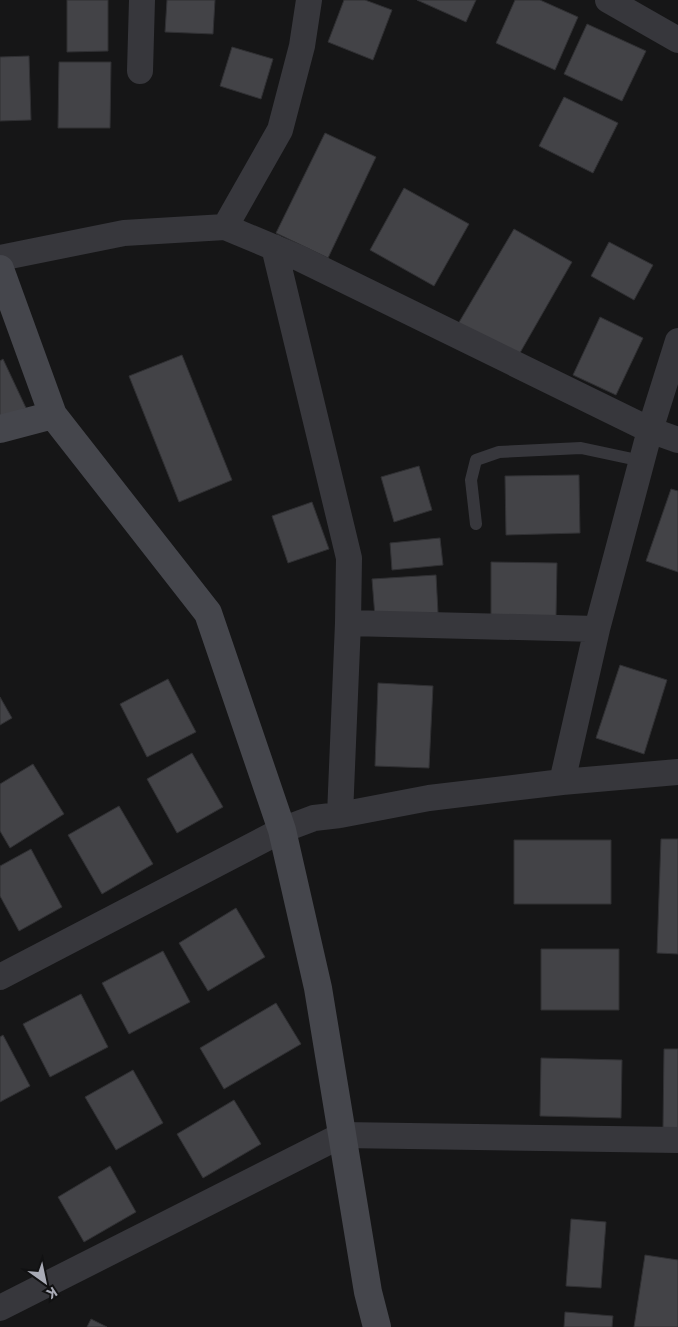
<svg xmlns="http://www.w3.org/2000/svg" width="678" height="1327" font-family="Roboto,sans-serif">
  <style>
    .building { fill: #434347; stroke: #303033 }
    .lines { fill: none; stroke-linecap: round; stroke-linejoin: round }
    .lane { stroke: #37373c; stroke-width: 12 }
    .street { stroke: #37373c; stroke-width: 26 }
    .secondary { stroke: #45464c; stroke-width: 28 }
  </style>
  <rect width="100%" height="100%" fill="#161617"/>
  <!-- building -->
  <path class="building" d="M67 0H108V51L67 52Z
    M167 0H215L213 34 165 32Z
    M344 0H365L392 10 373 60 328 42Z
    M417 0H476L466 22Z
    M515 0H540L578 17 555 70 496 43Z
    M587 24 646 51 622 101 564 74Z
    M232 47 273 59 261 99 220 86Z
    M29 56 31 120 0 121V57Z
    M59 62H111L110 128H58Z
    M564 97 618 123 593 173 539 146Z
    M325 133 376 157 328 258 276 233Z
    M404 188 469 224 434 286 370 250Z
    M514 229 572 262 517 358 458 324Z
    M609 242 653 265 634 300 591 276Z
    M600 317 643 338 616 395 573 375Z
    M182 355 232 480 179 502 129 376Z
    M3 359 26 408 0 419V361Z
    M419 466 432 510 394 522 381 477Z
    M579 475 580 533 506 535 505 476Z
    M671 489 678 491V572L646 561Z
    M312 502 329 549 288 563 272 516Z
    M440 538 443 565 392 570 390 543Z
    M491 562 557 563 556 616 491 615Z
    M436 575 438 613 375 617 372 579Z
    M620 665 667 680 644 754 596 738Z
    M168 679 196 732 147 757 120 704Z
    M378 683 433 686 429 768 375 766Z
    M0 697 12 718 0 725Z
    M192 753 223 807 177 833 147 779Z
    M33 764 64 814 10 848 0 831V784Z
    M119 806 153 864 102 894 68 835Z
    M661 839H678V954L657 953Z
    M514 840H611V904H514Z
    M31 849 62 907 19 931 0 896V866Z
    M236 908 265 957 208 991 179 943Z
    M541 949H619V1010H541Z
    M163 951 190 1002 129 1034 102 983Z
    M81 994 108 1047 50 1077 23 1024Z
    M276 1003 301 1044 224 1089 200 1048Z
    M3 1035 30 1086 0 1102V1037Z
    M664 1049H678V1128H663Z
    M541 1058 622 1060 621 1118 540 1116Z
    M133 1070 163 1123 116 1150 85 1097Z
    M234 1100 261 1144 203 1178 177 1134Z
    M110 1166 136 1212 84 1242 58 1197Z
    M571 1219 606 1222 601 1288 566 1286Z
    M645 1255 678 1260V1327H634Z
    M565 1312 613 1316 612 1327H564Z
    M91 1319 107 1327H87Z"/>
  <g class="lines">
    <!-- lane -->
    <path class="lane" d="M476 524 471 480 476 460 499 452 581 448 642 461"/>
    <!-- street -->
    <path class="street" d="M608 0 678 40
      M140 71 142 0
      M225 227 280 130 302 46 309 0
      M274 247 349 558 348 623 340 815
      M0 258 124 233 225 227 299 258 650 430 678 440
      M348 623 597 629
      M562 782 597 629 650 430 678 341
      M0 977 282 830 314 818 340 815 429 798 562 782 678 772
      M0 1308 342 1135 678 1140"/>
    <!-- secondary -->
    <path class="secondary" d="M0 269 53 415 208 613 282 830 318 988 368 1292 377 1327
      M0 429 53 415"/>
  </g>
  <!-- north arrow -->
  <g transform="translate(45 1282) rotate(147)" stroke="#111112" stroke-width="4" paint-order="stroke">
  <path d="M0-4L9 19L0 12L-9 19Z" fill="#a9abb6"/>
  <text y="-8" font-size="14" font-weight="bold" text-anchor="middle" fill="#a9abb6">K</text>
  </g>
</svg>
